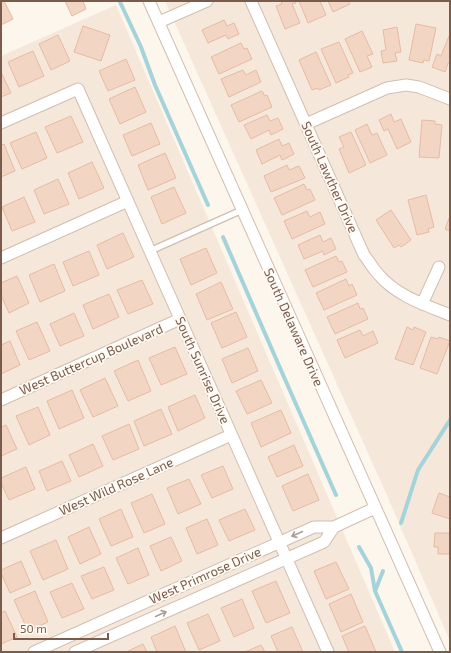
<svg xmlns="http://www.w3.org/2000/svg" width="451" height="653" font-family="'Exo 2',sans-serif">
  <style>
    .residential { fill: #f5e8da }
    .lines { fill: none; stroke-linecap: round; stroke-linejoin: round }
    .stream { stroke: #a5d3da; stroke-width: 4 }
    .building { fill: #f3d5c3; stroke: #e6bba3 }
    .service-casing { stroke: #d1beb0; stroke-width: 8 }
    .minor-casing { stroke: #d1beb0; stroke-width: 13 }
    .service { stroke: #fff; stroke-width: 5.5 }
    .minor { stroke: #fff; stroke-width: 11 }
    .oneway { stroke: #af9d94 }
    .labels { text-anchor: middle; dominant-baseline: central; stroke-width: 3.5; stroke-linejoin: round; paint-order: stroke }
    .street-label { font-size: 13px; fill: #7a5c4d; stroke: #fffaf3 }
  </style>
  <rect width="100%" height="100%" fill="#fdf6ec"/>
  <!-- residential -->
  <path class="residential" d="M165 1H450V641L385 491Z
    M116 5 395 652H1V56Z"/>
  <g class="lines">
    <!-- stream -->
    <path class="stream" d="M120 2 141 47 155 85 208 205
      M223 237 284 377 336 495
      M401 523 418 470 450 420
      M359 547 371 568 375 591 402 652
      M375 591 383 571"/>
  </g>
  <!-- building -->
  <path class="building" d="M1 1H4L13 19 1 25Z
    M65 1H83L86 9 72 16Z
    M281 1H295L296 3 292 4 300 23 285 29 276 6 282 4Z
    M299 1H320L326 15 308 23Z
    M328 1H348L350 4 333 12Z
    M224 20 227 26 234 23 239 34 228 39 226 35 208 43 202 30Z
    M416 24 436 28 429 61 424 60 423 63 409 60Z
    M83 26 110 35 101 61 74 52Z
    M397 27 401 52 395 53 397 61 383 63 381 51 386 50 383 30Z
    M362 31 373 54 367 56 372 67 360 72 345 39Z
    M58 35 70 61 51 70 39 44Z
    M449 36 450 37V64L448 63 445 72 432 67 437 54 441 56Z
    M339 42 353 73 348 75 349 77 336 83 321 49Z
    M241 43 244 49 247 48 252 59 219 74 211 57Z
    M33 51 44 76 19 87 8 62Z
    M316 52 331 85 319 90 318 88 312 90 299 60Z
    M126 59 135 80 108 91 99 71Z
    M243 70 246 75 256 70 261 82 229 97 221 79Z
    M1 72 11 93 1 97Z
    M135 87 146 112 120 124 109 99Z
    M262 91 265 96 267 95 272 107 239 122 231 105Z
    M391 114 394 122 401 119 411 142 397 149 388 129 384 131 379 120Z
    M267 115 270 121 278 118 283 129 271 135 269 130 251 139 244 125Z
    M71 116 83 142 57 153 45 127Z
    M422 120 435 121V124L442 125 439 158 419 157Z
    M151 123 160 144 132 156 123 135Z
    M367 124 372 135 377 133 387 155 370 163 355 130Z
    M36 132 47 158 22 169 10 143Z
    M351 132 366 165 349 173 339 149 344 147 339 137Z
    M279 139 282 146 289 143 294 154 282 160 280 155 262 164 256 150Z
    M4 144 15 171 1 177V145Z
    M165 153 176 178 148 190 138 165Z
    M92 162 104 188 79 199 68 173Z
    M287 165 289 170 299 166 305 178 271 192 264 176Z
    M58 179 69 204 44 214 34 190Z
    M304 184 307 190 310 189 315 200 282 215 274 198Z
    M174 187 186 213 162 224 151 197Z
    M426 195 434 227 428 229 429 232 417 235 408 200Z
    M24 197 35 222 12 231 2 207Z
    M391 210 411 240 401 247 399 245 394 248 376 220Z
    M307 211 310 217 320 212 325 224 292 239 284 221Z
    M450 216V231L445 229Z
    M123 233 134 257 107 269 97 245Z
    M320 235 323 242 331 238 336 249 324 255 323 251 304 259 298 245Z
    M206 248 217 273 191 285 180 259Z
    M89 251 99 275 73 286 63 262Z
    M336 256 339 262 342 261 347 272 313 287 305 270Z
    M54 264 65 291 40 302 29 275Z
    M17 276 29 303 9 313 1 295V283Z
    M346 279 349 286 352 284 357 295 324 310 316 293Z
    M142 280 153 304 128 314 117 290Z
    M221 282 233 309 207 320 196 294Z
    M109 294 119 317 93 329 83 305Z
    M358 303 360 309 363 308 368 319 335 334 327 317Z
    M236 312 247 337 222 348 211 323Z
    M74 313 84 336 60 346 50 324Z
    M37 322 50 351 29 360 16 331Z
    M407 327 413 330 414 327 426 332 413 365 395 359Z
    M360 330 363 336 373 331 378 343 345 358 337 340Z
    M431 337 438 339 439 337 450 341 437 374 420 368Z
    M10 341 20 365 1 374V345Z
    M175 347 187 374 161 385 149 358Z
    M248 348 258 371 232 383 222 359Z
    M138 360 151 391 128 401 114 371Z
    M105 378 118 406 93 417 80 390Z
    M261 380 272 403 247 414 236 391Z
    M72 390 84 418 59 429 47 401Z
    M195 395 205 418 178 431 168 407Z
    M38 407 50 435 29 445 16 416Z
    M161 409 172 434 144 446 134 421Z
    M281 410 291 433 261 447 251 423Z
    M129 424 139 449 113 460 102 436Z
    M6 425 17 449 1 456V427Z
    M93 444 103 466 79 477 69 455Z
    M294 445 303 466 277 477 268 457Z
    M62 461 71 481 47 491 39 471Z
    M223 466 233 489 212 498 201 475Z
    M26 467 35 489 9 500 1 483V478Z
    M308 474 319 500 293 511 282 486Z
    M189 479 201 504 178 514 167 488Z
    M439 493 450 497V519L432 513Z
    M152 494 165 524 144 533 131 503Z
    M121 509 133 537 111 546 99 519Z
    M245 509 255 530 229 541 219 520Z
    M207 519 218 545 197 554 186 528Z
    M89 527 101 554 80 564 68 537Z
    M435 533H450V554H438V547H434Z
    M171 537 182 561 161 571 150 546Z
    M56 540 68 569 43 580 30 551Z
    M138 548 149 575 128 584 116 558Z
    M21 561 31 584 10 593 1 573V570Z
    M336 562 349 589 326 599 314 571Z
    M104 567 114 590 92 599 81 576Z
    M276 581 290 613 266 623 252 591Z
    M72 583 84 609 62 618 50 592Z
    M35 591 48 622 28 631 14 600Z
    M351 594 363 622 341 632 329 604Z
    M242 599 254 628 234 637 221 608Z
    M5 611 17 637 1 644V613Z
    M208 614 220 641 199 650 187 623Z
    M175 626 186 652H157L151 637Z
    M365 626 376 652H349L342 636Z
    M292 627 303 652H278L271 636Z
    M143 644 147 652H126Z
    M261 645 265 652H245Z"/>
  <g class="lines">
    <!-- service casing -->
    <g class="service-casing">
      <path id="service" d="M150 251 242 210"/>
    </g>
    <!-- minor casing -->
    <g class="minor-casing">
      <path id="minor" d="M149 1 440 652
        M251 1 364 255C369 261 373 269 379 275 397 296 425 305 450 315
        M159 22 207 1
        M1 123 78 89 328 652
        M306 124 387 88 406 85 419 87 450 99
        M1 258 128 201
        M422 304 439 267
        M1 400 180 319
        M1 538 231 435
        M34 652 314 527H334L375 508
        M75 652 324 542 334 527"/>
    </g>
    <!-- service -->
    <use href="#service" class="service"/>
    <!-- minor -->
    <use href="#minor" class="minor"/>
  </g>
  <!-- one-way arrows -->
  <defs><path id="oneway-shaft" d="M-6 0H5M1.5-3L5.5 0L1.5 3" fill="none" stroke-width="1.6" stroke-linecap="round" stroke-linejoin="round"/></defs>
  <g class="oneway">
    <use href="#oneway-shaft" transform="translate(297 534) rotate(156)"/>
    <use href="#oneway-shaft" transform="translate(161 614) rotate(-24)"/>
  </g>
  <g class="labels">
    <!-- street labels -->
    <g class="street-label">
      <text transform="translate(330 177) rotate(66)">South Lawther Drive</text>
      <text transform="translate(294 327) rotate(66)">South Delaware Drive</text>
      <text transform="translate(91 359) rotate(-24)">West Buttercup Boulevard</text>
      <text transform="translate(203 370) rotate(66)">South Sunrise Drive</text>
      <text transform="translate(116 486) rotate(-24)">West Wild Rose Lane</text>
      <text transform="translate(205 575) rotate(-24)">West Primrose Drive</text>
    </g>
  </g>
  <!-- border -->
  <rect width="451" height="653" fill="none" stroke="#7a5c4d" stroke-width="4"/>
  <!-- scale -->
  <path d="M14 633v6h94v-6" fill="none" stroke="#7a5c4d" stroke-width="2"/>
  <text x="20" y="633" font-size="12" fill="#7a5c4d" stroke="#fffaf3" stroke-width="3" paint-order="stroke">50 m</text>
</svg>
